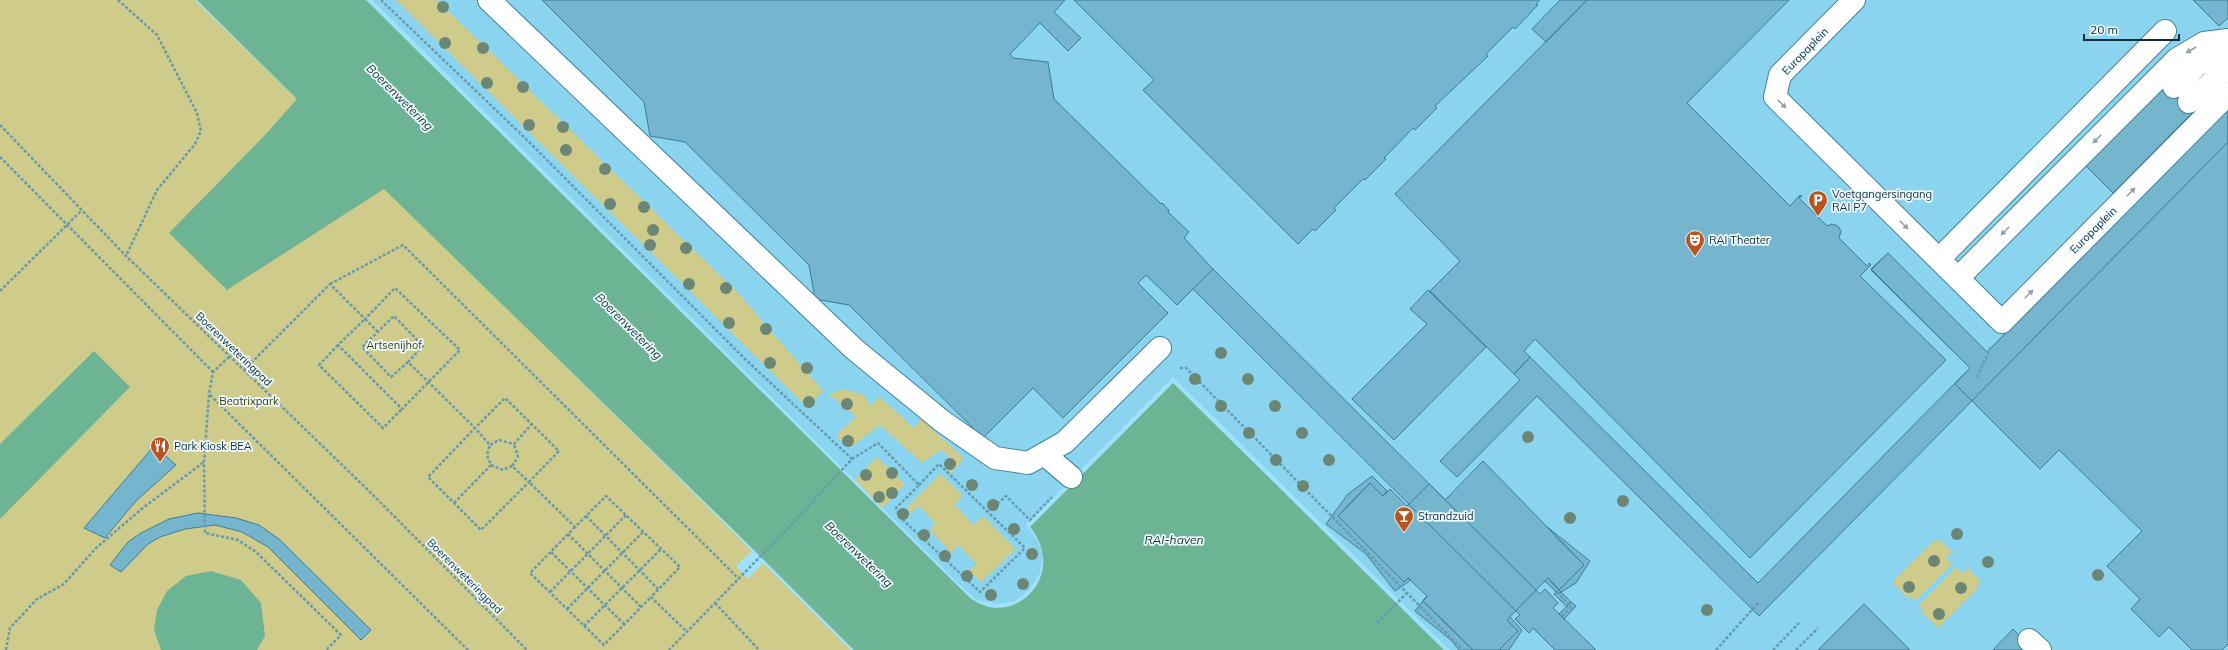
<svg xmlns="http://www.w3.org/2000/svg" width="2228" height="650" font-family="Mulish,sans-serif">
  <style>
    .built { fill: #8ad4f0 }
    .green { fill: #cfcb8b }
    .water { fill: #6db495 }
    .building { fill: #75b5ce; stroke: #3c7d95 }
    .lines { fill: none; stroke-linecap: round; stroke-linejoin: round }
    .minor-casing { stroke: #42829a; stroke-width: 24 }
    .path { stroke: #689aaf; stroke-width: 2.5; stroke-dasharray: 3 2; stroke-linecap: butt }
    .minor { stroke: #fff; stroke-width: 22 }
    .tree { fill: #6b8675 }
    .oneway { fill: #94a0a5 }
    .labels { text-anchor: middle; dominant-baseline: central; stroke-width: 3.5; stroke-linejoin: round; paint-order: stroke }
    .street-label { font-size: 11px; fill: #122d37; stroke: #edf9ff }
    .poi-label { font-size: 11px; fill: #122d37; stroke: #edf9ff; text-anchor: start }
    .park-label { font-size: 11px; fill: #403c07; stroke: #edf9ff }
    .water-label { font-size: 12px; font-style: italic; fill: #133427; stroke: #edf9ff }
  </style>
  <rect width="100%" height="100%" fill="#a0e1fc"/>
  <!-- built -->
  <path class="built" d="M372 0H2228V650H1450L1173 377 1026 525 1037 540 1043 553 1040 573 1029 590 1015 601 997 604 977 600 964 589Z"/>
  <!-- green -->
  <path class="green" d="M0 0H195L275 78 387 181 460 261 752 551 736 566 748 579 763 563 851 650H0Z
    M396 0H437L740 295 823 391 808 408Z
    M844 389 864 395 870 406 880 397 914 428 921 419 964 458 951 474 949 469 955 461 941 450 922 463 880 425 850 448 836 435 856 417 829 394Z
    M877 457 905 484 882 508 855 480Z
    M940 474 963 495 955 505 974 525 983 516 1016 549 981 582 969 570 976 564 959 545 951 553 930 530 935 523 919 506 911 513 907 508Z
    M1939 539 1952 552 1946 558 1952 564 1915 601 1911 596 1909 599 1892 582 1934 541 1936 542Z
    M1956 567 1962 574 1968 568 1981 581 1977 585 1979 587 1938 628 1921 611 1923 609 1919 605Z"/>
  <!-- water -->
  <path class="water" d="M197 0H366L968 596C1011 633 1070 576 1030 527L1173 383 1444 650H854L753 549 384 189 227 290 169 233 265 135 297 99Z
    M94 351 130 387 0 519V444Z
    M211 571 241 580 261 603 265 636 257 650H161L154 630 157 610 167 591 186 576Z"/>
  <!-- building -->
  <path class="building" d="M542 0H1065L1054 12 1081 38 1068 51 1040 23 1010 54 1013 58 1048 62 1054 99 1161 204 1162 203 1169 210 1168 212 1189 232 1184 238 1213 269 1177 305 1146 275 1138 283 1168 313 1063 418 1033 388 983 438 849 305 815 299 809 265 685 142 650 136 644 102Z
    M1074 0H1540L1536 4 1538 5 1515 29 1513 27 1486 54 1488 56 1435 106 1437 108 1415 130 1413 128 1384 158 1386 159 1365 180 1363 179 1334 208 1336 210 1315 231 1313 229 1298 244 1143 90 1154 80Z
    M1560 0H1587L1546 42 1532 29Z
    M1587 0H1789L1687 103 1790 206 1800 195 1802 196 1799 198 1827 226 1832 224 1838 226 1841 231 1839 238 1867 266 1869 263 1871 265 1860 276 1946 360 1750 558 1535 339 1524 351 1530 357 1514 374 1430 291 1460 261 1395 194Z
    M2193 0H2228V18L2219 26Z
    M2166 79 2196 109 2113 193 2084 164Z
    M2228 109V644L2222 650H2192L2169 627 2159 637 2131 609 2140 599 2107 566 2142 531 2059 450 2040 469 1955 384 1970 368 1871 270 1888 253 1987 352Z
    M2228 109V142L1759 616 1537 396 1457 477 1440 461 1520 380 1514 374 1530 357 1758 583 1970 368 1871 269 1888 253 1987 352Z
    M1213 269 1540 594 1545 589 1558 603 1553 608 1596 650H1555L1533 628 1529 633 1515 619 1520 615 1193 289Z
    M1428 290 1486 347 1394 440 1352 399 1427 324 1410 309Z
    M154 446 176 465 136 501 105 538 84 528Z
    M1483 461 1584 565 1559 590 1548 578 1545 581 1507 620 1518 631 1499 650H1473L1423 601 1427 596 1408 578 1404 582 1338 516 1370 483 1383 496 1390 489 1407 506 1429 484 1445 500Z
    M1372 476 1387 491 1383 496 1370 483 1338 516 1404 582 1408 578 1411 580 1395 591 1366 554 1326 524 1348 494Z
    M198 513 236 518 259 525 279 539 371 630 361 640 268 547 242 532 215 525 185 529 160 537 148 544 121 572 110 565 128 542 141 533 169 519Z
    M1546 526 1590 561 1576 583 1558 594 1545 581 1548 578 1559 590 1584 565Z
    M1559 590 1571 602 1567 607 1554 594Z
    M1427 596 1423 601 1473 650H1459L1451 640 1415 611Z
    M1571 602 1576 606 1564 619 1559 614Z
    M1864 604 1910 650H1818Z
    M1510 617 1522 630 1509 650H1499L1518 631 1507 620Z
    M2013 629 2034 650H1993Z"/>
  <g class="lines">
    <!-- minor casing -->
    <g class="minor-casing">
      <path id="minor" d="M489 0 854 349 942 421 995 458 1028 463 1065 442 1160 348
        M1854 0 1780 75 1775 97 2002 322 2228 94
        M2174 87 2197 65 2228 48
        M2189 102 2228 68
        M1939 259 2165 31
        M1958 278 2177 59 2204 43 2228 40
        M1044 454 1071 477
        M2029 640 2040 650"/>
    </g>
    <!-- path -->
    <path class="path" d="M118 0 157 35 197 113 201 131 195 144 157 190 126 256
      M381 0 524 137 745 359 852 459 792 524 669 650
      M0 125 126 256 370 492 527 650
      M0 157 213 372
      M330 284 403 245 739 579
      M0 291 81 211
      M338 345 319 365 383 428 402 409
      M229 357 213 372 209 394 204 462 205 533 238 540 256 552 341 635 326 650
      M408 362 391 377 362 347 394 316 423 346 408 362 475 428 505 398 559 451 529 482 575 527 606 496 680 567 651 597 687 632
      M1180 368H1186L1463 650
      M244 370 330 284 365 319 395 288 460 350 402 409 338 345 365 319 379 333
      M1977 377 1991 347
      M210 395 468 650
      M852 459 878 443 919 485 896 508 900 517 980 592 1025 548 988 512
      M491 465 503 470 512 466 529 482 481 530 428 477 475 428 490 445 499 440 514 444 532 424
      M512 466 518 457 514 444
      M919 485 939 464 988 512 1006 496 1030 520 1052 497
      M454 503 491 465 487 455 490 445
      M586 516 658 589
      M575 527 530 573 604 645 651 597
      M568 534 641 607
      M551 552 624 624
      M550 592 626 515
      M1557 592 1571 607 1562 616
      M715 603 759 650
      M567 609 643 532
      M1377 623 1407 593
      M584 626 661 549
      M6 650 10 628 37 599 64 584 96 548 144 507 204 462
      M1716 650 1759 602
      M1773 650 1799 623
      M1796 650 1818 628"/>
    <!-- minor -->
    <use href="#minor" class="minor"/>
  </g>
  <!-- trees -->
  <g class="tree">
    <circle cx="443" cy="7" r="6"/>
    <circle cx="445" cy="43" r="6"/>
    <circle cx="483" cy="48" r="6"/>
    <circle cx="487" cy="83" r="6"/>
    <circle cx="523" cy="87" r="6"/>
    <circle cx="529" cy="125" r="6"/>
    <circle cx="563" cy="127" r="6"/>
    <circle cx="566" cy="150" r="6"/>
    <circle cx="605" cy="169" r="6"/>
    <circle cx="610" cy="204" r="6"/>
    <circle cx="644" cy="207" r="6"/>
    <circle cx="653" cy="230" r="6"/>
    <circle cx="650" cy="245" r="6"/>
    <circle cx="686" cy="248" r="6"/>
    <circle cx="689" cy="284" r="6"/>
    <circle cx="726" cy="288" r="6"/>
    <circle cx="729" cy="323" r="6"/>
    <circle cx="766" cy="329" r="6"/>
    <circle cx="1221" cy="353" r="6"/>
    <circle cx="770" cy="363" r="6"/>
    <circle cx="807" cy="368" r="6"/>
    <circle cx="1195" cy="379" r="6"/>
    <circle cx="1248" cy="379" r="6"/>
    <circle cx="809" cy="402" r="6"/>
    <circle cx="847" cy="404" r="6"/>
    <circle cx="1221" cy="406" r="6"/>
    <circle cx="1275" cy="406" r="6"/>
    <circle cx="1249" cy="433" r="6"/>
    <circle cx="1302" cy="433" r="6"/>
    <circle cx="1528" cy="437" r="6"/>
    <circle cx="848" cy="441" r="6"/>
    <circle cx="1276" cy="460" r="6"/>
    <circle cx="1329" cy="460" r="6"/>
    <circle cx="950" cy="464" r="6"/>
    <circle cx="892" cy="473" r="6"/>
    <circle cx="866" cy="475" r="6"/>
    <circle cx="972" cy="485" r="6"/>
    <circle cx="1303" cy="486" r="6"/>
    <circle cx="892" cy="493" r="6"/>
    <circle cx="879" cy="497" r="6"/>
    <circle cx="1623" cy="501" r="6"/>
    <circle cx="993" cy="505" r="6"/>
    <circle cx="903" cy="514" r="6"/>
    <circle cx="1570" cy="518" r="6"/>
    <circle cx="1014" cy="529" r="6"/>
    <circle cx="1957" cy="534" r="6"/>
    <circle cx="924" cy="535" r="6"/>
    <circle cx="1032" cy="554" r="6"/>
    <circle cx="945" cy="556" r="6"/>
    <circle cx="1934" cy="561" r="6"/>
    <circle cx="1988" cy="562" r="6"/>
    <circle cx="2098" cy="575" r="6"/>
    <circle cx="967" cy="576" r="6"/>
    <circle cx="1023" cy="584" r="6"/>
    <circle cx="1909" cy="587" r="6"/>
    <circle cx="1961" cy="588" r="6"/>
    <circle cx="991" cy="595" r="6"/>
    <circle cx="1707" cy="610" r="6"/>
    <circle cx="1939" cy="614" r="6"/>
  </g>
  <!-- one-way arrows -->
  <defs><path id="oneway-solid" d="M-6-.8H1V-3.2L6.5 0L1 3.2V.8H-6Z"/></defs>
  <g class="oneway">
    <use href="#oneway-solid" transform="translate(2191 50) rotate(150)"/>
    <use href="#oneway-solid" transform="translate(1782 104) rotate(45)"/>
    <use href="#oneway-solid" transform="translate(2097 139) rotate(135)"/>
    <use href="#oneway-solid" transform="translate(2131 192) rotate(-45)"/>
    <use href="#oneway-solid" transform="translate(1904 225) rotate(45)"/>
    <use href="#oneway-solid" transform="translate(2005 231) rotate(135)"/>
    <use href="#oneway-solid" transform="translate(2029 294) rotate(-45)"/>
  </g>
  <!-- icons -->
  <defs>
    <g id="parking-pin" transform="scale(1)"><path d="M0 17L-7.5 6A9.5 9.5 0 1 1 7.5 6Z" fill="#b7541f" stroke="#edf9ff"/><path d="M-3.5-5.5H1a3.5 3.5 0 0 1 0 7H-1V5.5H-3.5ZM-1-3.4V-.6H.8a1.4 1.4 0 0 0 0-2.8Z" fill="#fff"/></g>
    <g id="theatre-pin" transform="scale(1)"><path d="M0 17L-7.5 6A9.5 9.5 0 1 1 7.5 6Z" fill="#b7541f" stroke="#edf9ff"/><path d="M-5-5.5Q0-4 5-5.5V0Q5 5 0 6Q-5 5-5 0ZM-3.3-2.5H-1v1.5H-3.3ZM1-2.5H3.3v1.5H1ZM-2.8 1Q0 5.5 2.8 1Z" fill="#fff"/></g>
    <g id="restaurant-pin" transform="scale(1)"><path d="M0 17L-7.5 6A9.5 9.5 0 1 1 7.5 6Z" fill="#b7541f" stroke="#edf9ff"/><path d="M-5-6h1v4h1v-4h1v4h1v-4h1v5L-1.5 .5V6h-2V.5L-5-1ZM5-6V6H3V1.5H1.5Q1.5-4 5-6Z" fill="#fff"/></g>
    <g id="bar-pin" transform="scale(1)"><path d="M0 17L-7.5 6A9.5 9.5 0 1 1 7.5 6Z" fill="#b7541f" stroke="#edf9ff"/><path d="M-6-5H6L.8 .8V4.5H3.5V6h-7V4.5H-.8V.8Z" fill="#fff"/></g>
  </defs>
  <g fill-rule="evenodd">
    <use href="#parking-pin" x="1818" y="200"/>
    <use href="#theatre-pin" x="1695" y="240"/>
    <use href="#restaurant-pin" x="160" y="446"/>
    <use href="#bar-pin" x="1404" y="516"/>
  </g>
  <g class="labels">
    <!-- street labels -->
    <g class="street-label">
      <text transform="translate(1805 51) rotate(-46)">Europaplein</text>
      <text transform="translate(2093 230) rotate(-45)">Europaplein</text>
      <text transform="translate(234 349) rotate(44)">Boerenweteringpad</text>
      <text transform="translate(465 576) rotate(45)">Boerenweteringpad</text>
    </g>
    <!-- poi labels -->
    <g class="poi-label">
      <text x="1832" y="194">Voetgangersingang<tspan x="1832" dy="13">RAI P7</tspan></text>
      <text x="1709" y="240">RAI Theater</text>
      <text x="174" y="446">Park Kiosk BEA</text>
      <text x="1418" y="516">Strandzuid</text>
    </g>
    <!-- park labels -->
    <g class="park-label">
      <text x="394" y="345">Artsenijhof</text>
      <text x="249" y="401">Beatrixpark</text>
    </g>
    <!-- water labels -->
    <g class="water-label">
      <text transform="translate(400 97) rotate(45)">Boerenwetering</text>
      <text transform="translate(629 326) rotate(45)">Boerenwetering</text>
      <text x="1174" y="539">RAI-haven</text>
      <text transform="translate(859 554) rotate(44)">Boerenwetering</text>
    </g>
  </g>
  <!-- scale -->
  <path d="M2084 34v6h95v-6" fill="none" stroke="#122d37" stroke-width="2"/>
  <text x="2090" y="34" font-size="12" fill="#122d37" stroke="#edf9ff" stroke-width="3" paint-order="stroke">20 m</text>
</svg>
